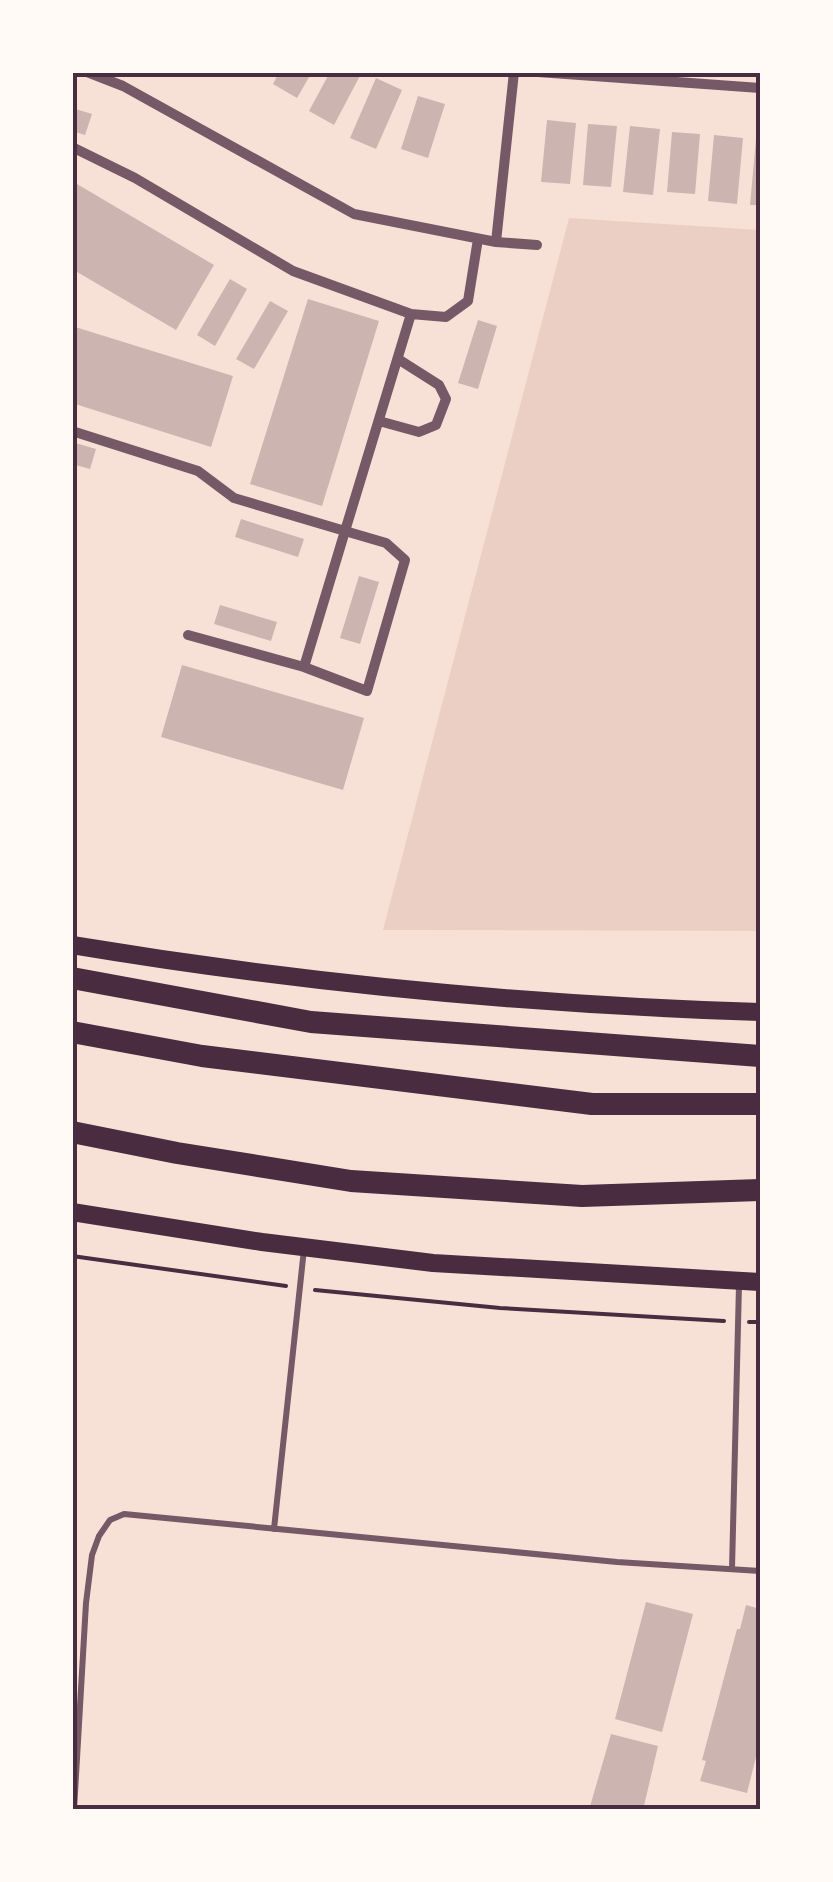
<svg xmlns="http://www.w3.org/2000/svg" width="833" height="1882" font-family="Inter,sans-serif">
  <style>
    .green { fill: #ebcfc5 }
    .building { fill: #ccb4b1 }
    .lines { fill: none; stroke-linecap: round; stroke-linejoin: round }
    .path { stroke: #4a2c40; stroke-width: 4 }
    .service { stroke: #755966; stroke-width: 6 }
    .minor { stroke: #755966; stroke-width: 10 }
    .secondary { stroke: #4a2c40; stroke-width: 18 }
    .motorway { stroke: #4a2c40; stroke-width: 22 }
    .neatline { fill: none; stroke: #4a2c40; stroke-width: 4 }
  </style>
  <rect width="100%" height="100%" fill="#f7e1d7"/>
  <!-- green -->
  <path class="green" d="M569 218 760 230V931L383 930Z"/>
  <!-- building -->
  <path class="building" d="M279 72H312L297 98 273 84Z
    M330 72H362L334 125 309 111Z
    M376 78 402 90 376 149 350 138Z
    M418 96 445 104 428 158 401 149Z
    M72 108 92 114 85 135 72 131Z
    M547 120 576 123 570 184 541 182Z
    M588 124 617 126 611 187 583 185Z
    M630 126 660 129 653 195 623 192Z
    M672 132 700 134 695 194 667 192Z
    M714 135 743 138 737 204 708 201Z
    M756 139 760 140V205H750Z
    M72 181 214 265 176 330 72 269Z
    M230 279 247 289 215 346 197 335Z
    M308 299 379 321 322 506 250 484Z
    M270 301 288 311 254 369 236 359Z
    M478 320 497 326 478 389 458 383Z
    M72 326 233 376 211 447 72 403Z
    M72 442 96 449 90 469 72 464Z
    M241 519 304 539 298 557 235 537Z
    M359 576 379 582 360 644 340 638Z
    M220 605 277 622 271 641 214 624Z
    M182 665 364 718 343 790 161 737Z
    M646 1602 693 1614 662 1732 615 1719Z
    M746 1605 760 1609V1741L747 1793 700 1781 706 1761 702 1760 737 1629H740Z
    M611 1734 658 1746 643 1810H589Z"/>
  <g class="lines">
    <!-- path -->
    <path class="path" d="M72 1256 286 1286
      M315 1290 500 1308 724 1321
      M749 1322H760"/>
    <!-- service -->
    <path class="service" d="M274 1529 304 1249
      M732 1569 739 1285
      M74 1810 86 1603 92 1555 99 1536 110 1520 124 1514 617 1562 760 1571"/>
    <!-- minor -->
    <path class="minor" d="M87 72 123 86 354 214 496 242 537 245
      M538 72 760 88
      M72 147 135 178 293 271 411 314
      M496 242 514 72
      M379 421 419 432 436 425 446 399 439 385 398 359
      M72 431 198 471 234 498 345 531 411 314 446 317 468 301 478 239
      M188 635 304 667 345 531 386 543 405 560 367 691 304 667"/>
    <!-- secondary -->
    <path class="secondary" d="M72 945C300 983 530 1005 760 1012
      M72 1212 262 1242 433 1263 760 1282"/>
    <!-- motorway -->
    <path class="motorway" d="M72 978 311 1022 760 1056
      M72 1032 202 1056 592 1104H760
      M72 1132 177 1153 351 1181 582 1196 760 1190"/>
  </g>
  <!-- border -->
  <rect width="833" height="1882" fill="none" stroke="#fffaf5" stroke-width="150"/>
  <rect x="75" y="75" width="683" height="1732" class="neatline"/>
</svg>
